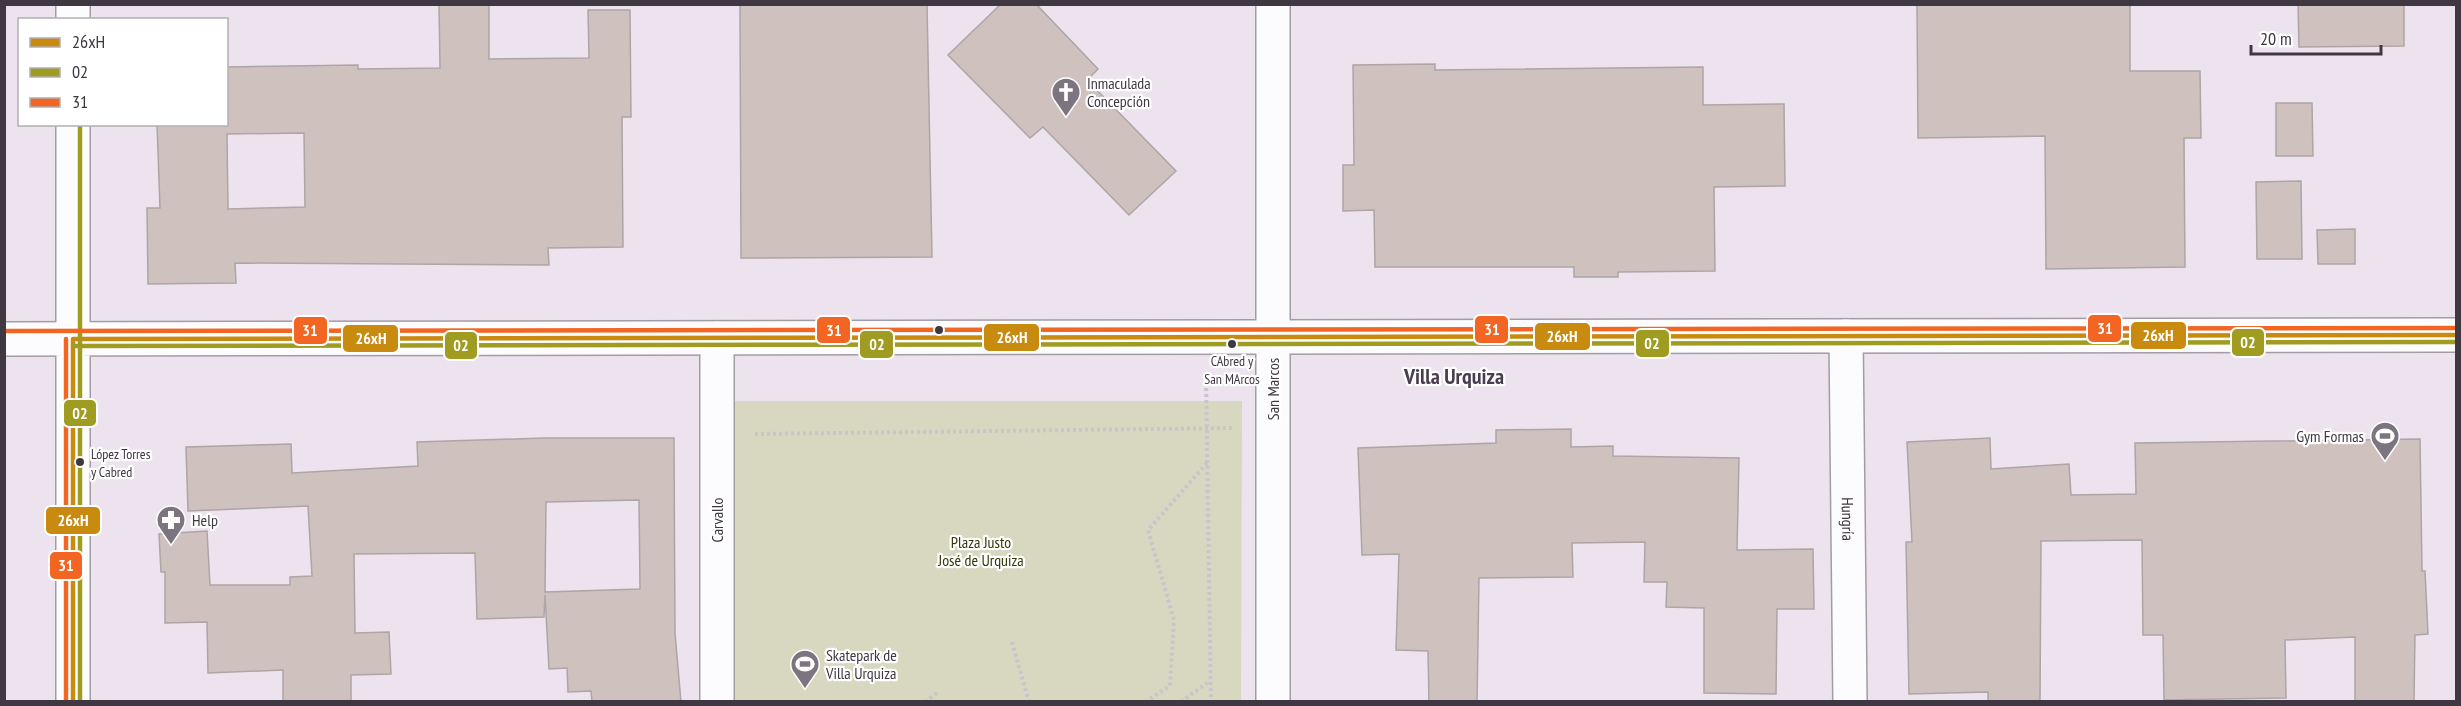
<svg xmlns="http://www.w3.org/2000/svg" width="2461" height="706" font-family="'PT Sans Narrow',sans-serif">
  <style>
    .green { fill: #d7d8bf }
    .building { fill: #cec1be; stroke: #ada5a6; stroke-width: 1.5; fill-rule: evenodd }
    .lines { fill: none; stroke-linecap: round; stroke-linejoin: round }
    .minor-casing { stroke: #a29ca5; stroke-width: 36 }
    .major-casing { stroke: #a29ca5; stroke-width: 36 }
    .path { stroke: #c9c6cb; stroke-width: 4; stroke-dasharray: 3 3; stroke-linecap: butt }
    .minor { stroke: #fcfbfd; stroke-width: 33 }
    .major { stroke: #fcfbfd; stroke-width: 33 }
    .bus-1-casing { stroke: #fff; stroke-width: 9 }
    .bus-2-casing { stroke: #fff; stroke-width: 9 }
    .bus-3-casing { stroke: #fff; stroke-width: 9 }
    .bus-1 { stroke: #c98a10; stroke-width: 4.5 }
    .bus-2 { stroke: #9f9c21; stroke-width: 4.5 }
    .bus-3 { stroke: #f26522; stroke-width: 4.5 }
    .bus-dot { fill: #3f3842; stroke: #fff; stroke-width: 2 }
    .labels { text-anchor: middle; dominant-baseline: central; stroke-width: 4.5; stroke-linejoin: round; paint-order: stroke }
    .bus-label { font-size: 14px; fill: #3f3842; stroke: #fff }
    .poi-label { font-size: 16px; fill: #3f3842; stroke: #fff; text-anchor: start }
    .street-label { font-size: 16px; fill: #3f3842; stroke: #fff }
    .park-label { font-size: 16px; fill: #323706; stroke: #fff }
    .district-label { font-size: 22px; font-weight: bold; fill: #4b3d50; stroke: #fff }
    .line-badge { stroke: #fff; stroke-width: 2 }
    .badge-label { font-size: 16px; text-anchor: middle; font-weight: bold; fill: #fff }
  </style>
  <rect width="100%" height="100%" fill="#ece3ef"/>
  <!-- green -->
  <path class="green" d="M727 401H1242L1241 701H722Z"/>
  <!-- building -->
  <path class="building" d="M740 4H927L932 257 741 258Z
    M1001 4H1036L1098 69 1087 80 1176 171 1129 215 1043 127 1030 138 948 55Z
    M1917 4H2130V71H2200L2201 138H2184L2185 267 2046 269 2045 136 1918 138Z
    M2298 4H2404V46L2299 47Z
    M439 5H489V59L589 58 588 10H630L631 117H622L623 247 548 248 549 265 235 263 236 283 148 284 147 208H160L157 124H226V67L358 65V69L440 68ZM304 133 305 207 228 209 227 134Z
    M1435 64V70L1703 67V105L1784 104 1785 186 1714 187 1715 271 1618 272V277H1574V267H1375L1374 210 1343 211V165H1354L1353 65Z
    M2276 103H2312L2313 156H2276Z
    M2301 181 2302 259H2257L2256 182Z
    M2355 229V264H2318L2317 230Z
    M1571 429V447L1613 446V456L1739 458 1737 550 1813 549 1814 609H1777L1776 694 1704 693V608L1666 607 1667 582H1644L1645 542 1572 543 1573 577 1479 578 1477 702H1429L1428 651 1396 650 1399 554 1362 555 1358 448 1496 443V430Z
    M544 438H674L675 633 681 702H592L591 691 568 692 567 668 549 669 545 595 544 617 477 619 475 553 354 554 355 633 389 632 391 674 351 675V702H283V670L208 673 207 622 165 623V572H161L159 534 207 531 210 585H290V577L312 576 308 506 188 511 186 447 291 444 292 473 418 466 417 442ZM639 500 640 589 545 592 546 502Z
    M1990 438 1991 469 2069 464 2071 495 2136 494 2135 443 2420 439 2422 571H2425L2428 634 2415 635 2414 702H2355V637L2285 640 2286 698 2164 700 2163 635H2143L2142 540 2041 541 2040 702H1988V692L1909 694 1906 542H1912L1907 442Z"/>
  <g class="lines">
    <!-- minor casing -->
    <g class="minor-casing">
      <g id="minor">
        <path id="s1" d="M1846 336 1850 702"/>
        <path d="M717 702V338"/>
        <path d="M1273 702V4"/>
      </g>
    </g>
    <!-- major casing -->
    <g class="major-casing">
      <path id="major" d="M73 4V20
        M4 339 2456 335
        M73 702V124"/>
    </g>
    <!-- path -->
    <path class="path" d="M1206 376 1211 702
      M755 434 1234 428
      M1012 642 1029 702
      M925 702 937 693
      M1145 702 1170 686 1174 620 1148 530 1207 463
      M1181 702 1210 681"/>
    <!-- minor -->
    <use href="#minor" class="minor"/>
    <!-- major -->
    <use href="#major" class="major"/>
    <!-- bus-1 casing -->
    <g class="bus-1-casing">
      <path id="bus-1" d="M73 339 2456 335
        M73 339V702"/>
    </g>
    <!-- bus-2 casing -->
    <g class="bus-2-casing">
      <path id="bus-2" d="M80 124V702
        M73 346 2456 342"/>
    </g>
    <!-- bus-3 casing -->
    <g class="bus-3-casing">
      <path id="bus-3" d="M4 331 2456 328
        M66 339V702"/>
    </g>
    <!-- bus-1 -->
    <use href="#bus-1" class="bus-1"/>
    <!-- bus-2 -->
    <use href="#bus-2" class="bus-2"/>
    <!-- bus-3 -->
    <use href="#bus-3" class="bus-3"/>
  </g>
  <!-- icons -->
  <defs>
    <g id="church-pin" transform="scale(1.5)"><path d="M0 17L-7.5 6A9.5 9.5 0 1 1 7.5 6Z" fill="#7c747f" stroke="#fff"/><path d="M-1.2-6h2.4v3.5h3.3v2.4h-3.3V6h-2.4V-.1h-3.3v-2.4h3.3Z" fill="#fff"/></g>
    <g id="stadium-pin" transform="scale(1.5)"><path d="M0 17L-7.5 6A9.5 9.5 0 1 1 7.5 6Z" fill="#7c747f" stroke="#fff"/><path d="M0-5a6.5 5 0 1 0 0 10a6.5 5 0 1 0 0-10ZM-3.5-1.8h7v3.6h-7Z" fill="#fff"/></g>
    <g id="pharmacy-pin" transform="scale(1.5)"><path d="M0 17L-7.5 6A9.5 9.5 0 1 1 7.5 6Z" fill="#7c747f" stroke="#fff"/><path d="M-2-6h4v4h4v4h-4v4h-4v-4h-4v-4h4Z" fill="#fff"/></g>
  </defs>
  <g fill-rule="evenodd">
    <use href="#church-pin" x="1066" y="92"/>
    <use href="#stadium-pin" x="2385" y="436"/>
    <use href="#pharmacy-pin" x="171" y="520"/>
    <use href="#stadium-pin" x="805" y="664"/>
  </g>
  <!-- markers -->
  <g class="bus-dot">
    <circle cx="939" cy="330" r="5"/>
    <circle cx="1232" cy="344" r="5"/>
    <circle cx="80" cy="462" r="5"/>
  </g>
  <g class="labels">
    <!-- bus labels -->
    <g class="bus-label">
      <text x="1232" y="361">CAbred y<tspan x="1232" dy="18">San MArcos</tspan></text>
      <text x="91" y="454" text-anchor="start">López Torres<tspan x="91" dy="18">y Cabred</tspan></text>
    </g>
    <!-- poi labels -->
    <g class="poi-label">
      <text x="1087" y="83">Inmaculada<tspan x="1087" dy="18">Concepción</tspan></text>
      <text x="2364" y="436" text-anchor="end">Gym Formas</text>
      <text x="192" y="520">Help</text>
      <text x="826" y="655">Skatepark de<tspan x="826" dy="18">Villa Urquiza</tspan></text>
    </g>
    <!-- street labels -->
    <g class="street-label">
      <text transform="translate(1273 389) rotate(-90)">San Marcos</text>
      <text stroke="none"><textPath href="#s1" startOffset="183">Hungría</textPath></text>
      <text transform="translate(717 520) rotate(-90)">Carvallo</text>
    </g>
    <!-- park labels -->
    <g class="park-label">
      <text x="981" y="542">Plaza Justo<tspan x="981" dy="18">José de Urquiza</tspan></text>
    </g>
    <!-- district labels -->
    <g class="district-label">
      <text x="1454" y="376">Villa Urquiza</text>
    </g>
  </g>
  <g class="line-badge">
    <rect x="2087" y="314" width="35" height="29" rx="6" fill="#f26522"/>
    <rect x="1474" y="315" width="35" height="29" rx="6" fill="#f26522"/>
    <rect x="816" y="316" width="35" height="28" rx="6" fill="#f26522"/>
    <rect x="293" y="316" width="35" height="29" rx="6" fill="#f26522"/>
    <rect x="2130" y="321" width="57" height="29" rx="6" fill="#c98a10"/>
    <rect x="1534" y="322" width="57" height="29" rx="6" fill="#c98a10"/>
    <rect x="983" y="323" width="57" height="29" rx="6" fill="#c98a10"/>
    <rect x="342" y="324" width="57" height="29" rx="6" fill="#c98a10"/>
    <rect x="2231" y="328" width="34" height="29" rx="6" fill="#9f9c21"/>
    <rect x="1635" y="329" width="35" height="29" rx="6" fill="#9f9c21"/>
    <rect x="859" y="330" width="35" height="29" rx="6" fill="#9f9c21"/>
    <rect x="444" y="331" width="34" height="29" rx="6" fill="#9f9c21"/>
    <rect x="63" y="399" width="34" height="28" rx="6" fill="#9f9c21"/>
    <rect x="45" y="506" width="56" height="29" rx="6" fill="#c98a10"/>
    <rect x="49" y="551" width="34" height="29" rx="6" fill="#f26522"/>
  </g>
  <g class="badge-label">
    <text x="2105" y="334">31</text>
    <text x="1492" y="335">31</text>
    <text x="834" y="336">31</text>
    <text x="310" y="336">31</text>
    <text x="2158" y="341">26xH</text>
    <text x="1562" y="342">26xH</text>
    <text x="1012" y="343">26xH</text>
    <text x="371" y="344">26xH</text>
    <text x="2248" y="348">02</text>
    <text x="1652" y="349">02</text>
    <text x="877" y="350">02</text>
    <text x="461" y="351">02</text>
    <text x="80" y="419">02</text>
    <text x="73" y="526">26xH</text>
    <text x="66" y="571">31</text>
  </g>
  <!-- border -->
  <rect width="2461" height="706" fill="none" stroke="#3f3842" stroke-width="12"/>
  <!-- legend -->
  <rect x="18" y="18" width="210" height="108" fill="#ffffff" stroke="#b2afb3" stroke-width="1.5"/>
  <rect x="30" y="38" width="30" height="9" fill="#c98a10" stroke="#b2afb3" stroke-width="1.5"/>
  <text x="72" y="48" font-size="18" fill="#3f3842">26xH</text>
  <rect x="30" y="68" width="30" height="9" fill="#9f9c21" stroke="#b2afb3" stroke-width="1.5"/>
  <text x="72" y="78" font-size="18" fill="#3f3842">02</text>
  <rect x="30" y="98" width="30" height="9" fill="#f26522" stroke="#b2afb3" stroke-width="1.5"/>
  <text x="72" y="108" font-size="18" fill="#3f3842">31</text>
  <!-- scale -->
  <path d="M2251 45v9h130v-9" fill="none" stroke="#3f3842" stroke-width="3"/>
  <text x="2260" y="45" font-size="18" fill="#3f3842" stroke="#ffffff" stroke-width="4.5" paint-order="stroke">20 m</text>
</svg>
